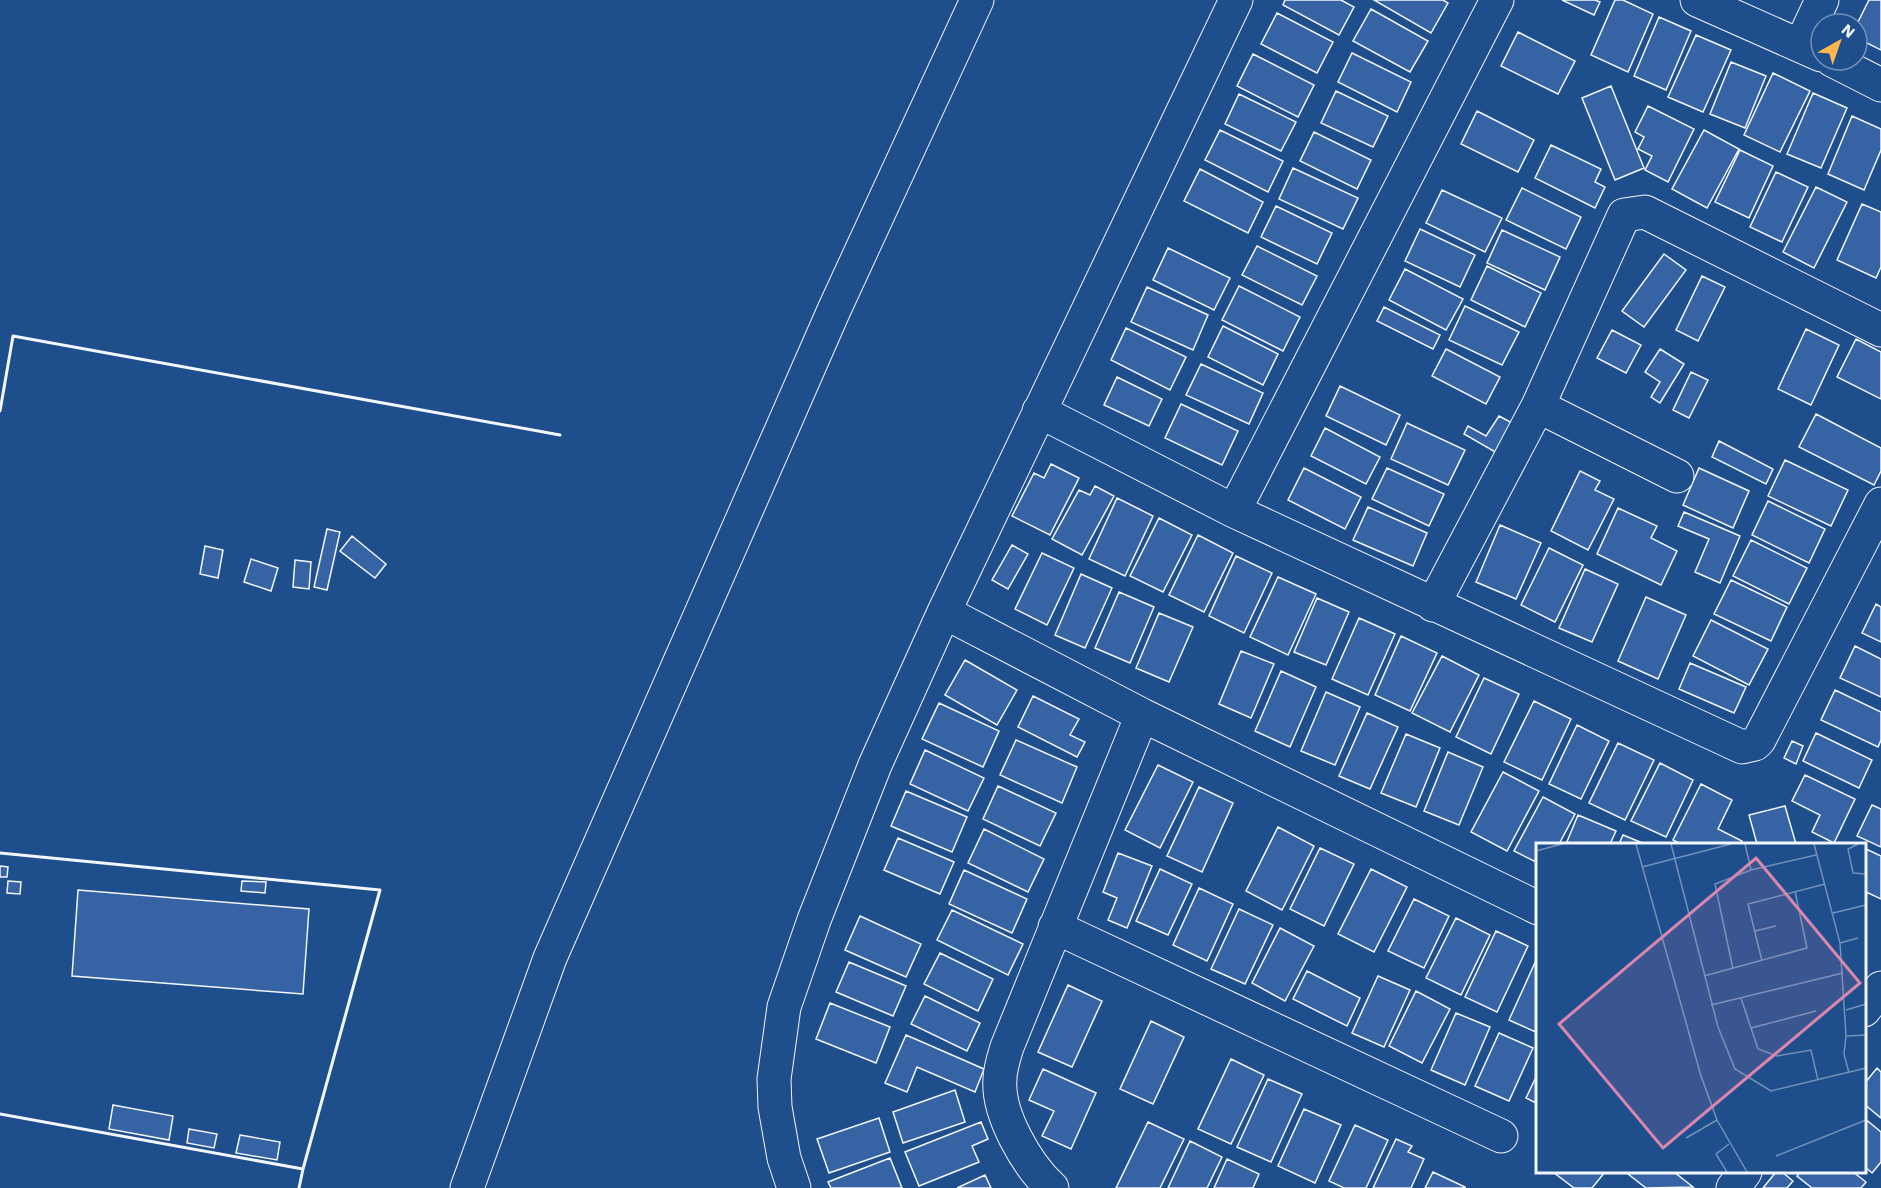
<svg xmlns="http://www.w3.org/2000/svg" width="1881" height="1188" font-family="'Work Sans',sans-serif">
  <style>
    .building { fill: #3563a3; stroke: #f2f6ff; stroke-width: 1.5 }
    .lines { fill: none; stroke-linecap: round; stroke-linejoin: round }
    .minor-casing { stroke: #f2f6ff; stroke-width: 35 }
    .major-casing { stroke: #f2f6ff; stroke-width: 35 }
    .minor { stroke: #1f4e8c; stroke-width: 33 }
    .major { stroke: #1f4e8c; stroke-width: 33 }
    .wall { stroke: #f2f6ff; stroke-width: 3 }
    .inset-road { fill: none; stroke: #7391ba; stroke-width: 1.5 }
    .view { fill: #da87ad; fill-opacity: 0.15; stroke: #da87ad; stroke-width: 3 }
    .inset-edge { fill: none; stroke: #f2f6ff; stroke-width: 3 }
  </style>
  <rect width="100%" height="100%" fill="#1f4e8c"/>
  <!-- building -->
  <path class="building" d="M1285 0H1341L1354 7 1339 35 1283 5Z
    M1374 0H1443L1448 3 1431 33Z
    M1562 0H1595L1600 2 1594 15Z
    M1615 0H1623L1653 14 1628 72 1591 55Z
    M1869 0H1881V50L1857 38V24Z
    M1371 9 1428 41 1410 72 1353 41Z
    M1277 13 1333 42 1317 73 1261 44Z
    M1659 17 1691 31 1666 90 1634 76Z
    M1518 32 1575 61 1558 94 1501 66Z
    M1696 35 1731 50 1703 112 1668 97Z
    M1352 53 1411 82 1397 112 1338 82Z
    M1253 54 1314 85 1298 117 1237 86Z
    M1731 62 1766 76 1745 128 1710 114Z
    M1773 73 1810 91 1780 152 1744 135Z
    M1611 86 1644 168 1615 180 1582 98Z
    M1336 91 1388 116 1373 147 1321 123Z
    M1813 93 1847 108 1821 168 1787 154Z
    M1239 94 1296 122 1281 151 1225 124Z
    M1648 106 1694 129 1668 182 1645 170 1652 156 1638 149 1644 137 1635 132Z
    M1477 111 1534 140 1518 172 1461 144Z
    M1852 116 1881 129V150L1864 190 1828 174Z
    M1220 130 1283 161 1268 192 1205 160Z
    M1704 130 1739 149 1707 208 1672 189Z
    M1314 132 1371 160 1357 189 1300 161Z
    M1551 145 1601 169 1595 182 1605 187 1595 208 1535 178Z
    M1740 150 1773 166 1749 218 1715 202Z
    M1293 168 1358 198 1343 229 1279 199Z
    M1200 169 1263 202 1248 233 1184 201Z
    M1776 172 1808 187 1782 242 1750 227Z
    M1816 187 1847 202 1814 268 1783 252Z
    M1522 188 1581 217 1566 249 1506 220Z
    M1442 190 1502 218 1485 252 1426 223Z
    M1862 204 1881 212V267L1876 278 1837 260Z
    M1276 206 1332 233 1317 264 1261 237Z
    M1420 229 1475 255 1460 287 1405 261Z
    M1502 230 1560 257 1545 290 1487 263Z
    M1257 246 1317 276 1302 305 1242 275Z
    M1168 248 1230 278 1214 310 1153 280Z
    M1664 254 1686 270 1644 327 1622 311Z
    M1487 266 1541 293 1525 327 1471 300Z
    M1405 269 1463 299 1446 330 1389 300Z
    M1702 276 1725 287 1698 341 1676 330Z
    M1239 286 1300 317 1283 351 1222 320Z
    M1147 287 1208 315 1193 350 1131 322Z
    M1465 306 1519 332 1502 365 1449 340Z
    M1384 307 1440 335 1433 349 1377 321Z
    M1223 326 1278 354 1263 385 1208 357Z
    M1126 328 1186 357 1170 390 1111 360Z
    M1806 329 1839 345 1811 405 1778 389Z
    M1612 330 1641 345 1626 373 1597 358Z
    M1856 339 1881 352V399L1837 377Z
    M1446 349 1500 377 1486 404 1432 376Z
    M1660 349 1684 364 1660 403 1651 397 1660 382 1645 372Z
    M1201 364 1263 393 1249 424 1186 395Z
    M1691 372 1708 380 1689 418 1673 410Z
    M1117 377 1162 399 1149 426 1104 405Z
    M1340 386 1400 415 1386 445 1326 416Z
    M1181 404 1238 431 1222 465 1165 438Z
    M1816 414 1881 448V471L1874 485 1799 447Z
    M1499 416 1514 424 1497 453 1464 434 1468 426 1486 436Z
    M1407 423 1465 450 1448 485 1391 459Z
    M1325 428 1380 457 1366 484 1311 456Z
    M1719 441 1773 469 1766 484 1712 457Z
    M1785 460 1848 490 1831 526 1768 496Z
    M1051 464 1079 478 1050 535 1012 516 1034 473 1044 478Z
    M1304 468 1361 497 1345 529 1288 500Z
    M1387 468 1444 494 1429 526 1372 499Z
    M1699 468 1749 491 1733 528 1683 505Z
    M1580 471 1600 481 1595 490 1614 499 1588 550 1551 531Z
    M1095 486 1114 496 1082 555 1052 539 1079 490 1090 495Z
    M1117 498 1153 516 1125 576 1089 559Z
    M1768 501 1825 529 1809 563 1752 535Z
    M1368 507 1427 533 1413 566 1353 540Z
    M1618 508 1657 526 1651 538 1677 551 1661 585 1597 554Z
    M1684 512 1740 536 1720 583 1695 572 1709 539 1678 526Z
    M1159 518 1192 535 1163 592 1130 576Z
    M1500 525 1541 543 1516 599 1476 582Z
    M327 529 340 532 327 590 314 587Z
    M1198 535 1233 553 1204 612 1169 595Z
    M352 536 386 564 375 578 340 551Z
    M1751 540 1807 568 1789 604 1733 576Z
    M1012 545 1028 554 1008 589 992 580Z
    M205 546 223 550 218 578 200 574Z
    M1549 548 1583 565 1555 622 1521 605Z
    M1042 553 1074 568 1047 625 1015 609Z
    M1236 556 1272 573 1244 633 1209 616Z
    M251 559 278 568 271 591 244 582Z
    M295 560 311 562 309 589 293 587Z
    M1585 569 1618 584 1592 642 1559 628Z
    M1081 574 1112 588 1085 648 1055 635Z
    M1278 577 1316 594 1288 655 1250 637Z
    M1731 580 1787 607 1771 641 1714 614Z
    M1119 592 1154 607 1130 663 1095 648Z
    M1646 597 1686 615 1658 679 1618 661Z
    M1317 598 1349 612 1326 665 1294 652Z
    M1876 604 1881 607V642L1862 633Z
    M1159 613 1193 627 1169 682 1136 668Z
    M1359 618 1395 634 1368 695 1332 679Z
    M1711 620 1768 649 1749 685 1693 656Z
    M1401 636 1437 653 1410 711 1375 695Z
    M1855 646 1881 659V697L1840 678Z
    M1241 651 1274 664 1251 718 1219 704Z
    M1442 656 1479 675 1450 732 1412 713Z
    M965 660 1017 690 997 725 945 695Z
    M1690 663 1746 687 1734 713 1679 689Z
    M1281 671 1316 687 1290 747 1255 731Z
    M1484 678 1519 694 1491 754 1456 737Z
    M1835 690 1881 712V740L1878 747 1821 720Z
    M1326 692 1360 707 1335 765 1301 751Z
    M1033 696 1079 719 1070 735 1085 742 1077 757 1018 727Z
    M1534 701 1571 719 1542 780 1504 762Z
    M939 703 999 731 983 767 922 739Z
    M1367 713 1398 727 1370 789 1339 776Z
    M1577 725 1609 741 1581 799 1549 784Z
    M1816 733 1872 760 1859 788 1803 761Z
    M1406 734 1440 748 1416 807 1381 793Z
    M1016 740 1077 767 1062 803 1000 775Z
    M1792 741 1803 746 1796 764 1784 758Z
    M1618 743 1654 760 1625 820 1589 803Z
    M925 750 984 778 968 811 910 784Z
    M1448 752 1483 767 1459 825 1424 811Z
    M1660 763 1693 780 1666 837 1631 821Z
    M1158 765 1193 782 1160 848 1125 830Z
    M1503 772 1539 791 1507 851 1471 832Z
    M1805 775 1855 799 1834 843 1812 832 1820 815 1792 801Z
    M1701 784 1732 800 1718 829 1742 841 1740 844H1681L1673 840Z
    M998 786 1056 813 1040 846 983 819Z
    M1199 787 1233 803 1202 872 1167 856Z
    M906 791 967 817 952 852 891 826Z
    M1543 797 1575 814 1559 844H1538V863L1514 851Z
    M1872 805 1881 809V847L1857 836Z
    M1785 806 1796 844H1757L1749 815Z
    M1578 815 1616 831 1610 844H1566Z
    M1278 827 1314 846 1282 910 1246 891Z
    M984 829 1044 859 1028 892 968 863Z
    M1623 835 1645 844H1619Z
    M898 838 954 862 940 894 884 870Z
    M1320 848 1354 864 1324 926 1290 909Z
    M1864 848 1881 856V899L1864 891Z
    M1118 853 1152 866 1127 928 1108 920 1117 898 1103 892Z
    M0 866 8 867 7 877H0Z
    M1160 869 1192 884 1168 935 1136 921Z
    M1371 869 1407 887 1374 952 1338 934Z
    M964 870 1027 899 1012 933 949 904Z
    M8 881 21 882 20 894 7 893Z
    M242 881 266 882 265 893 241 891Z
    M1199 888 1233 904 1207 961 1173 945Z
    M78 890 309 909 303 994 72 976Z
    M1414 899 1449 916 1424 968 1388 951Z
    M1239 909 1273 925 1245 984 1211 969Z
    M952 910 1023 944 1008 975 937 940Z
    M860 916 921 944 906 977 845 950Z
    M1456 918 1490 935 1461 995 1426 978Z
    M1280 928 1314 946 1285 1001 1252 983Z
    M1496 931 1528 946 1497 1012 1465 997Z
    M940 953 993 979 978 1011 924 984Z
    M1538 956V1033L1509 1020Z
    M849 962 906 986 893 1016 836 992Z
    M1307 971 1360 998 1347 1026 1293 999Z
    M1378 976 1410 990 1384 1047 1352 1033Z
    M1068 985 1102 1001 1072 1067 1038 1052Z
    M1416 991 1450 1009 1422 1063 1389 1046Z
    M925 996 980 1023 967 1051 911 1024Z
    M830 1003 890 1027 876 1063 816 1039Z
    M1456 1013 1490 1027 1465 1085 1431 1070Z
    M1151 1021 1184 1037 1153 1104 1120 1089Z
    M1499 1033 1533 1048 1509 1101 1475 1086Z
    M906 1035 984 1069 975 1092 917 1067 907 1092 885 1083Z
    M1231 1059 1264 1075 1231 1144 1198 1129Z
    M1877 1068 1881 1072V1118L1864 1104V1084Z
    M1043 1069 1096 1093 1071 1149 1042 1136 1054 1111 1029 1100Z
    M1538 1073V1104L1526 1098Z
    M1268 1079 1302 1094 1271 1162 1237 1147Z
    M955 1090 965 1122 903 1143 893 1112Z
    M113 1105 173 1116 169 1140 109 1129Z
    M1304 1109 1341 1125 1315 1183 1278 1166Z
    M879 1118 890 1152 829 1173 817 1139Z
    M1864 1118 1881 1132V1162L1872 1173 1864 1166Z
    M981 1122 988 1139 972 1146 979 1162 919 1186 905 1152Z
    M1148 1122 1184 1139 1160 1188H1116Z
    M1355 1125 1388 1140 1366 1188H1344L1329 1181Z
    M189 1129 217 1134 214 1148 187 1143Z
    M240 1135 280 1142 277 1160 236 1153Z
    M1396 1139 1412 1146 1408 1152 1424 1159 1411 1188H1373Z
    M1190 1141 1222 1157 1207 1188H1168Z
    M890 1158 902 1188H831L828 1182Z
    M1227 1159 1259 1174 1253 1188H1214Z
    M1433 1172 1465 1187V1188H1425Z
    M1553 1172H1605L1592 1188H1574Z
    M1630 1172H1674L1693 1187 1646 1188 1628 1174Z
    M1776 1172H1782L1793 1181 1787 1188H1763Z
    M1800 1172H1853L1866 1182 1861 1188H1812L1797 1176Z
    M985 1175 991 1188H957Z"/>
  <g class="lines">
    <!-- minor casing -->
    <g class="minor-casing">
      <path id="minor" d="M1697 0 1821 55
        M1801 45 1822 0
        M1832 60 1881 85
        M1538 406 1677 476
        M1039 411 1234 511 1742 747 1755 744 1759 740 1881 504
        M1234 511 1497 0
        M1433 605 1538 406 1624 215 1645 212 1881 330
        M944 612 1142 715 1538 908
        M1055 927 1501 1136
        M1864 1010 1881 988
        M794 1188 784 1158 775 1107 774 1079 784 1007 814 920 875 765 944 612 1236 0
        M1052 1188C1027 1165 997 1114 1000 1079 1000 1069 1004 1057 1007 1047L1142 715
        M1733 1188 1745 1172"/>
    </g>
    <!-- major casing -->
    <g class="major-casing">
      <path id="major" d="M467 1188 550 958 834 310 977 0"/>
    </g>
    <!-- minor -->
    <use href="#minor" class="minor"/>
    <!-- major -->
    <use href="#major" class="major"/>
    <!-- wall -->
    <path class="wall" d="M0 411 13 336 560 435
      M0 853 380 890 303 1169
      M0 1114 303 1169 299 1188"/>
  </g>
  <!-- overview -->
  <g transform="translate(1536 843)">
    <rect width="330" height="330" fill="#1f4e8c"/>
    <path class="inset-road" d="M100 1 165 233 181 277 211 329M135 1 182 184 199 226 235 248 330 225M209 1 215 27M278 1 304 100 310 193 308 211 313 230M322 1 312 6 317 30 330 31M0 8 26 1M106 24 195 1M297 70 330 62M219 88 240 83M304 100 322 95M226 118 212 61 289 41M197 126 179 41 215 27 280 12M168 133 271 105 259 48M205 155 222 206 241 213 275 207 282 237M175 162 307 130M310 167 330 161M215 185 280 168M310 193 330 192M150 295 181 277M240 313 330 277M191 329 180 311 193 301"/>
    <path class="view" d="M220 15 324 140 127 305 23 181Z"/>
    <rect width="330" height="330" class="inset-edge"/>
  </g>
  <!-- north arrow -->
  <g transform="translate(1839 42) rotate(40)"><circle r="28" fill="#1f4e8c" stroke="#7391ba" stroke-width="1.5"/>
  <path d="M0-4.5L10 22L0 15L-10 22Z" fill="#ffb74d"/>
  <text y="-9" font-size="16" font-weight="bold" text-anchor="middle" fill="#f2f6ff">N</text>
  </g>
</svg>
